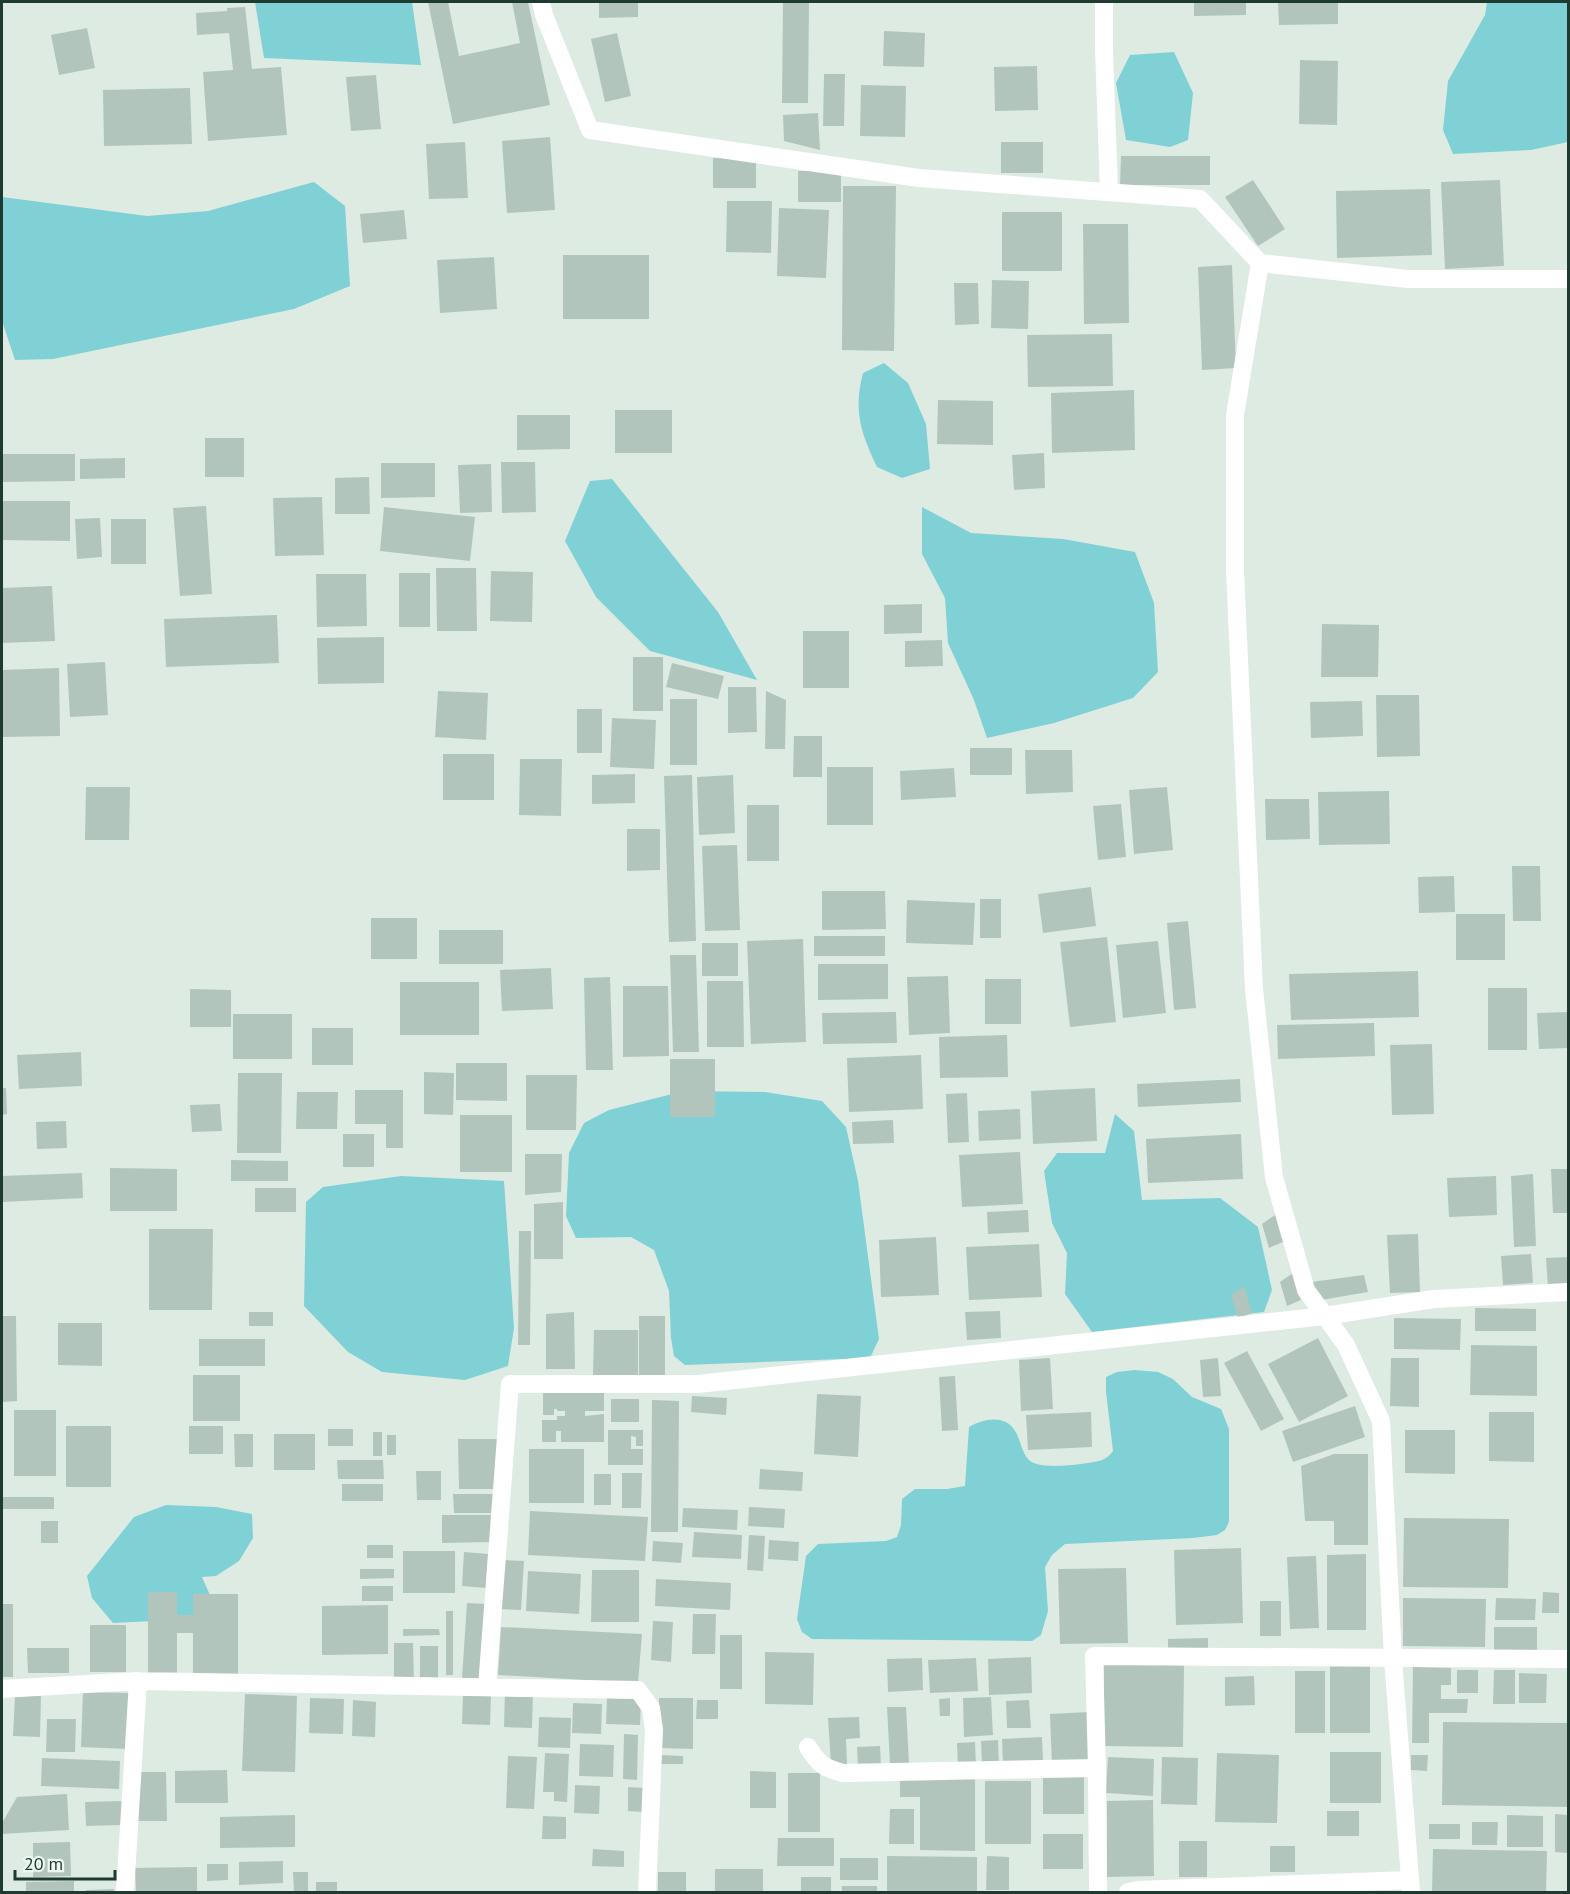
<svg xmlns="http://www.w3.org/2000/svg" width="1570" height="1894" font-family="'PT Sans',sans-serif">
  <style>
    .water { fill: #7fd1d6 }
    .building { fill: #b2c5bc }
    .lines { fill: none; stroke-linecap: round; stroke-linejoin: round }
    .minor { stroke: #fff; stroke-width: 18 }
  </style>
  <rect width="100%" height="100%" fill="#ddebe3"/>
  <!-- water -->
  <path class="water" d="M255 2H412L421 65 264 58Z
    M1487 2H1568V142L1531 150 1453 154 1443 130 1448 81 1485 15Z
    M1174 52 1193 93 1188 140 1170 147 1126 140 1116 83 1130 55Z
    M314 182 345 206 350 286 294 309 53 359 15 360 2 321V197L147 216 208 211Z
    M884 363 908 383 926 424 930 469 902 478 877 467C861 433 853 411 863 373Z
    M612 479 718 612 757 680 650 651 596 597 565 541 590 481Z
    M922 507 971 533 1063 539 1135 552 1154 603 1158 672 1133 698 1054 723 987 738 974 700 948 643 945 598 922 554Z
    M684 1091 765 1092 822 1101 846 1127 858 1181 879 1339 870 1358 685 1365 674 1356 671 1338 669 1291 654 1250 631 1237 576 1238 566 1216 569 1153 584 1123 609 1110Z
    M1115 1114 1134 1131 1142 1200 1220 1198 1258 1227 1272 1290 1264 1312 1092 1332 1065 1294 1067 1253 1052 1223 1044 1171 1057 1153H1105Z
    M401 1176 504 1181 514 1328 508 1366 465 1380 382 1372 348 1352 304 1306 306 1202 323 1187Z
    M1135 1370 1158 1372 1173 1379 1192 1397 1221 1409 1229 1429V1522L1225 1530 1217 1535 1193 1538 1065 1544 1052 1555 1045 1567 1048 1611 1041 1635 1032 1641 812 1639 802 1632 797 1619 806 1556 818 1544 886 1541 897 1537 901 1525 902 1499 915 1489H947L965 1486 969 1427C983 1419 1005 1414 1015 1431 1021 1440 1021 1452 1029 1460 1039 1471 1088 1464 1102 1460 1107 1458 1110 1455 1113 1451L1106 1392V1377L1117 1372Z
    M166 1505 216 1507 252 1514 253 1538 239 1561 216 1576 202 1577 213 1602 202 1616 154 1621 113 1623 92 1598 87 1576 134 1517Z"/>
  <!-- building -->
  <path class="building" d="M428 2H448L459 56 520 43 512 2H528L550 105 453 124Z
    M599 2H638V17L599 18Z
    M783 2H809L808 103H782Z
    M1194 2H1246V15L1194 16Z
    M1278 2H1338V24L1279 25Z
    M245 7 252 69 281 67 287 135 208 141 203 72 233 70 229 33 197 35 196 13 227 11V8Z
    M87 28 95 68 59 75 51 35Z
    M884 31 925 33 924 67 883 66Z
    M617 33 631 96 605 102 591 39Z
    M1300 60 1338 61 1337 125 1299 124Z
    M1037 66 1038 110 995 111 994 67Z
    M824 74H845L844 126H823Z
    M376 75 381 129 351 131 346 77Z
    M861 85 906 86 905 137 860 136Z
    M190 88 192 144 104 146 103 90Z
    M818 113 820 150 784 141 783 115Z
    M550 137 555 210 507 213 502 141Z
    M465 142 468 198 429 199 426 144Z
    M1001 142H1043V173H1001Z
    M1121 156H1210V185H1120Z
    M713 158H756V188H713Z
    M798 171H841V202H798Z
    M1253 180 1285 229 1258 246 1225 197Z
    M1500 180 1504 266 1445 269 1441 182Z
    M843 186H896L894 351 842 350Z
    M1430 189 1432 255 1337 258 1336 191Z
    M727 201H772L771 253 726 252Z
    M779 208 829 210 826 278 777 276Z
    M404 210 407 239 363 243 360 214Z
    M1002 212H1062V271H1002Z
    M1083 224H1128L1129 323 1084 324Z
    M563 255H649V319H563Z
    M494 257 497 309 440 313 437 260Z
    M1232 265 1236 368 1202 370 1198 267Z
    M992 280 1029 281 1028 329 991 328Z
    M954 283H978L979 324 955 325Z
    M1112 334 1113 386 1028 387 1027 335Z
    M1134 390 1135 450 1052 453 1051 393Z
    M938 400 993 401V445L937 444Z
    M615 410H672V453H615Z
    M517 415H570V449L517 450Z
    M205 438H244V477H205Z
    M1044 453 1045 488 1014 490 1012 455Z
    M2 454H75V481L2 482Z
    M125 458V478L80 479V459Z
    M501 462H535L536 512 502 513Z
    M381 463H435V497L381 498Z
    M491 464 492 512 460 513 458 465Z
    M369 477 370 514H335V478Z
    M322 497 324 555 275 556 273 498Z
    M2 501H70V541L2 540Z
    M206 506 212 594 180 596 173 508Z
    M384 507 475 517 470 561 380 551Z
    M100 518 102 557 77 559 75 519Z
    M111 519H146V564H111Z
    M436 568H476L477 631H437Z
    M491 571 533 572 532 622 490 621Z
    M399 573H430V627H399Z
    M316 574H366L367 626 317 627Z
    M52 586 55 641 2 643V588Z
    M922 604V633L884 634V605Z
    M277 615 279 663 166 667 164 619Z
    M1322 624 1379 625 1378 677H1321Z
    M803 631H849V688H803Z
    M384 637V683L318 684 317 638Z
    M942 640 943 666 905 667V641Z
    M633 657H663V711H633Z
    M105 662 108 715 70 717 67 664Z
    M672 663 724 676 718 699 666 687Z
    M59 668 60 736 2 737V670Z
    M728 687H756L757 732 728 733Z
    M438 691 488 693 486 740 435 737Z
    M766 691 786 700 785 749H765Z
    M1376 695H1419L1420 756 1377 757Z
    M670 699H697V765H670Z
    M1362 701 1363 736 1311 738 1310 702Z
    M577 709H602V753H577Z
    M612 718 656 720 654 769 610 767Z
    M794 736H822V777H793Z
    M970 748H1012V775H970Z
    M1025 750H1072L1073 792 1026 794Z
    M443 754H494V800H443Z
    M520 759H562L561 816 519 815Z
    M827 767H873V825H827Z
    M954 768 956 797 901 800 900 771Z
    M635 774V803L592 804V775Z
    M692 775 696 941 669 942 664 776Z
    M733 775 735 833 699 835 697 777Z
    M86 787H130L129 840H85Z
    M1167 787 1173 850 1134 854 1129 790Z
    M1389 791 1390 844 1319 845 1318 792Z
    M1265 799H1309L1310 839 1266 840Z
    M1121 804 1126 857 1098 860 1093 806Z
    M747 805H779V861H747Z
    M627 829H660V870L627 871Z
    M737 845 740 930 705 931 702 846Z
    M1512 866H1540L1541 921H1513Z
    M1454 876 1455 912 1419 913 1418 877Z
    M1091 887 1096 926 1043 933 1038 894Z
    M822 891H885L886 929 822 930Z
    M980 899H1001V938H980Z
    M907 900 975 903 973 945 906 943Z
    M1456 914H1505V960H1456Z
    M371 918H417V959H371Z
    M1188 921 1196 1008 1174 1010 1167 923Z
    M439 930H503V964H439Z
    M814 936H885V956H814Z
    M1107 937 1116 1022 1070 1027 1060 942Z
    M803 939 806 1042 751 1044 747 941Z
    M1158 941 1166 1013 1123 1018 1116 945Z
    M702 943H738V976H702Z
    M670 955H696L699 1052H673Z
    M818 964H888V999L818 1000Z
    M551 968 553 1009 502 1011 500 970Z
    M1418 971 1419 1017 1291 1020 1289 974Z
    M948 976 950 1033 909 1035 907 977Z
    M610 977 613 1070H586L584 978Z
    M985 979H1021V1024H985Z
    M707 981H743L744 1047H707Z
    M400 982H479V1035H400Z
    M623 986H668L669 1056 623 1057Z
    M1488 988H1527V1050H1488Z
    M190 989 231 990V1027H190Z
    M896 1012 897 1043 823 1044 822 1013Z
    M1568 1012V1048L1539 1049 1537 1013Z
    M233 1014H292V1059H233Z
    M1374 1023 1375 1056 1278 1059 1277 1025Z
    M312 1028H353V1065H312Z
    M1007 1035 1008 1077 940 1078 939 1037Z
    M1432 1044 1434 1114 1392 1115 1390 1045Z
    M81 1052 82 1086 19 1089 17 1055Z
    M921 1055 923 1109 849 1112 847 1058Z
    M670 1059H715V1117H670Z
    M456 1063H507V1101L456 1100Z
    M424 1072 454 1073 453 1115 424 1114Z
    M238 1073H282L281 1153H237Z
    M526 1075H577L576 1130H526Z
    M1240 1079 1241 1102 1138 1107 1137 1084Z
    M2 1088H6L7 1114 2 1115Z
    M1095 1088 1097 1141 1033 1144 1031 1091Z
    M355 1090H403V1148H386V1124H355Z
    M297 1092H338L337 1129H296Z
    M967 1093 969 1142 948 1143 946 1094Z
    M220 1104 222 1131 192 1132 190 1105Z
    M1020 1109 1021 1139 979 1141 978 1111Z
    M460 1115H512V1172H460Z
    M893 1120 894 1143 853 1144 852 1122Z
    M66 1121 67 1148 37 1149 36 1122Z
    M343 1134H374V1167H343Z
    M1241 1134 1243 1179 1148 1183 1146 1139Z
    M1020 1152 1023 1204 962 1207 959 1155Z
    M525 1154H562L561 1192 525 1195Z
    M231 1160 288 1161V1181H231Z
    M110 1168 177 1169V1211H110Z
    M1551 1169H1568V1213H1553Z
    M82 1173 83 1198 2 1202V1176Z
    M1533 1174 1536 1246 1514 1247 1511 1176Z
    M1496 1176 1497 1215 1449 1217 1447 1178Z
    M255 1188H296V1212H255Z
    M563 1202V1259H534V1204Z
    M1028 1210 1029 1232 988 1234 987 1212Z
    M1275 1215 1283 1242 1269 1248 1262 1224Z
    M149 1229H213L212 1310H149Z
    M519 1231H531L530 1345H518Z
    M1418 1234 1420 1292 1390 1293 1387 1235Z
    M936 1237 939 1295 881 1297 879 1240Z
    M1039 1244 1042 1297 969 1300 966 1247Z
    M1531 1254 1533 1283 1503 1285 1501 1256Z
    M1568 1257V1286L1548 1287 1546 1258Z
    M1293 1273 1301 1300 1287 1306 1280 1282Z
    M1364 1275 1368 1292 1321 1300 1311 1282Z
    M1244 1286 1252 1313 1238 1319 1231 1295Z
    M1475 1308 1536 1309V1331H1475Z
    M1000 1311 1001 1338 967 1340 965 1312Z
    M249 1312H273V1326H249Z
    M574 1312 575 1369H546V1314Z
    M2 1316H16L17 1401 2 1402Z
    M639 1316H665V1377H639Z
    M1394 1318 1461 1319 1460 1350 1394 1349Z
    M58 1323H102V1366L58 1365Z
    M594 1330H638V1375H593Z
    M1318 1338 1348 1396 1299 1422 1268 1364Z
    M199 1339H265V1366H199Z
    M1471 1345 1537 1346V1396L1470 1395Z
    M1247 1351 1284 1419 1261 1431 1224 1363Z
    M1050 1358 1053 1409 1021 1411 1019 1360Z
    M1218 1358 1221 1396 1203 1397 1200 1360Z
    M1391 1358H1419V1407L1390 1406Z
    M193 1375H240V1421H193Z
    M955 1376 958 1430 942 1431 939 1377Z
    M543 1391H604V1411H585V1416L604 1414V1442H561V1431H556V1442H542V1420H557V1416H565V1411H557V1409H554V1415H543Z
    M817 1394 861 1396 858 1457 814 1454Z
    M692 1396 727 1398 726 1415 691 1412Z
    M611 1399H639V1422H611Z
    M652 1400 679 1401 678 1532H651Z
    M1355 1406 1365 1437 1293 1462 1282 1431Z
    M14 1410H56V1476H14Z
    M1091 1412 1092 1447 1028 1450 1026 1415Z
    M1489 1412H1534V1462L1489 1461Z
    M66 1426H111V1487H66Z
    M189 1426H223V1454H189Z
    M328 1429H353V1446H328Z
    M608 1430H643V1446H636V1437L631 1436V1449H643V1465H608Z
    M1405 1430H1455V1474L1405 1473Z
    M373 1432H382V1456H373Z
    M234 1434H253V1467H235Z
    M274 1434H315V1470H274Z
    M387 1435H396V1455H387Z
    M458 1439H497L498 1489H459Z
    M529 1449H584V1503H529Z
    M1334 1454H1368V1545H1334V1521H1305L1301 1466Z
    M337 1460H383L384 1479H338Z
    M760 1469 803 1472 802 1491 759 1489Z
    M416 1471H441V1500H417Z
    M622 1473H642L641 1508H622Z
    M594 1474H611V1505H594Z
    M342 1484H383V1501H342Z
    M453 1494H494L495 1513H454Z
    M2 1497H54V1509H2Z
    M749 1507 785 1509 784 1528 748 1526Z
    M683 1508 738 1510 737 1530 682 1527Z
    M530 1511 648 1517 645 1561 528 1555Z
    M442 1515H492V1542L442 1543Z
    M1404 1518 1509 1519 1508 1588 1403 1587Z
    M41 1521H58V1543H41Z
    M694 1532 742 1535 741 1559 692 1557Z
    M749 1535 765 1536 763 1571 747 1570Z
    M769 1540 799 1542 798 1561 768 1559Z
    M653 1541 683 1543 681 1563 652 1561Z
    M367 1545H393V1558H367Z
    M1241 1548 1243 1623 1176 1625 1174 1550Z
    M403 1551H455V1593H403Z
    M464 1552 488 1554 486 1588 462 1586Z
    M1366 1554V1630H1327V1555Z
    M1316 1556 1319 1628 1290 1629 1287 1557Z
    M503 1560 524 1561 521 1610 500 1609Z
    M1126 1568 1128 1643 1060 1644 1058 1569Z
    M360 1569H394V1578L360 1579Z
    M592 1570H639V1622H591Z
    M528 1571 581 1574 579 1614 526 1611Z
    M656 1579 731 1583 730 1610 655 1606Z
    M362 1586H393V1601H362Z
    M148 1592H177V1615H193V1594H238V1678H193V1633H177V1673H148Z
    M1543 1592 1559 1593V1613H1542Z
    M1403 1598 1486 1599 1485 1647 1403 1646Z
    M1496 1598 1536 1599 1535 1620H1495Z
    M1260 1601H1281V1636H1260Z
    M467 1603 486 1604 482 1679 462 1678Z
    M2 1604H13V1677H2Z
    M388 1605V1654L322 1655V1606Z
    M446 1611H453V1675H446Z
    M693 1614H716L715 1654H692Z
    M653 1621 673 1622 671 1662 651 1660Z
    M90 1625H126V1672H90Z
    M501 1627 642 1634 638 1683 498 1675Z
    M1494 1627H1537V1652H1494Z
    M403 1629H439L440 1635 403 1636Z
    M720 1635H742V1689H720Z
    M1208 1638V1652L1168 1653V1639Z
    M394 1643H413L414 1681 394 1682Z
    M420 1646H438V1679H420Z
    M27 1648H69V1673H28Z
    M765 1652 814 1653 813 1705 765 1704Z
    M1031 1657 1032 1693 989 1695 988 1659Z
    M922 1658 923 1690 888 1692 887 1659Z
    M976 1658 978 1691 930 1693 928 1660Z
    M1104 1665H1184L1183 1747 1104 1746Z
    M1330 1665H1370V1733H1330Z
    M1413 1667 1451 1668V1685H1441V1699H1468L1467 1713H1429V1743H1412Z
    M1457 1670H1478V1693H1457Z
    M1494 1670H1515V1704H1493Z
    M1295 1671H1325V1733H1295Z
    M1519 1673 1547 1674 1546 1703H1519Z
    M1254 1676 1255 1705 1225 1706V1677Z
    M505 1691 533 1692 532 1728 504 1727Z
    M83 1692 129 1693 128 1749 81 1747Z
    M463 1693 491 1694 490 1725 462 1724Z
    M245 1694 297 1696 295 1772 242 1771Z
    M15 1695 41 1696 40 1737 13 1736Z
    M991 1697 993 1735 964 1737 963 1698Z
    M310 1698 344 1699 343 1734 309 1733Z
    M607 1698 641 1699 640 1725 606 1724Z
    M659 1698H693V1749L659 1748Z
    M950 1698V1716H940L939 1699Z
    M353 1700 376 1702 375 1737 352 1736Z
    M697 1700H718V1719H696Z
    M1029 1700 1031 1728H1007L1006 1701Z
    M573 1703 602 1704 601 1734 572 1733Z
    M887 1707H906L909 1764H890Z
    M1088 1712 1091 1763 1052 1765 1050 1714Z
    M539 1717 571 1718 570 1748 538 1747Z
    M859 1717 860 1738 846 1739 847 1764H831L828 1718Z
    M47 1719H76L75 1752H46Z
    M1443 1722 1568 1723V1807L1442 1805Z
    M624 1734 638 1735 637 1780 623 1779Z
    M1042 1737 1043 1762 1003 1764 1002 1739Z
    M998 1740 999 1766H982L981 1741Z
    M975 1742 976 1767 958 1768 957 1743Z
    M580 1744 614 1745 613 1777 579 1776Z
    M880 1746 881 1766 858 1767 857 1747Z
    M1330 1752H1381V1803H1330Z
    M545 1753 569 1754 567 1802 554 1801V1792H543Z
    M1217 1753 1279 1755 1277 1823 1215 1822Z
    M660 1755 683 1756V1764H660Z
    M1411 1755H1428L1427 1771 1411 1770Z
    M508 1756 537 1757 534 1809 506 1808Z
    M1108 1757 1154 1759 1153 1796 1106 1793Z
    M1162 1757 1198 1758 1197 1805 1161 1804Z
    M42 1758 120 1761 119 1789 41 1786Z
    M227 1770 228 1803H175V1771Z
    M750 1771 776 1772V1808H750Z
    M137 1772H166L167 1821H138Z
    M788 1773H820V1832H788Z
    M1043 1776H1084V1814H1043Z
    M900 1778H975V1851L920 1850V1797H900Z
    M985 1781H1031V1844H985Z
    M575 1785 600 1786 599 1814 574 1813Z
    M628 1787 645 1788 644 1812 628 1811Z
    M67 1794 69 1830 2 1834V1823L17 1797Z
    M1153 1800 1154 1876 1107 1877V1801Z
    M122 1801V1825L86 1826 85 1802Z
    M890 1809H914V1844H889Z
    M1327 1811H1359V1836H1327Z
    M1555 1814 1568 1815V1853L1555 1852Z
    M295 1815V1847L220 1848V1817Z
    M1507 1815 1543 1816V1847H1507Z
    M543 1816 566 1817V1839H542Z
    M1472 1822H1498L1497 1845H1472Z
    M1429 1824H1460V1839H1429Z
    M1043 1834H1083V1869H1043Z
    M778 1838H834V1866H777Z
    M1179 1841H1207V1877H1179Z
    M70 1842 71 1876 33 1877V1843Z
    M1270 1846H1295V1872H1270Z
    M593 1849 624 1851V1867L592 1866Z
    M1433 1849 1547 1851 1546 1892H1432Z
    M887 1856 977 1857V1892H887Z
    M987 1856 1009 1857V1890H986Z
    M840 1858H878V1880H840Z
    M283 1861V1883L239 1885V1862Z
    M207 1864H228V1880L207 1881Z
    M197 1867V1892H136L135 1868Z
    M715 1869H763V1892H715Z
    M293 1872H308V1892H294Z
    M658 1872H686V1892H658Z
    M801 1877H831V1892H801Z
    M74 1881V1892H26V1882Z
    M316 1882H337V1892H316Z
    M842 1886H877V1892H842Z
    M114 1889V1892H86V1890Z"/>
  <g class="lines">
    <!-- minor -->
    <path class="minor" d="M541 2 544 15 590 130 919 178 1200 199 1260 263 1235 415V571L1254 989 1274 1177 1306 1290 1346 1345 1381 1421 1393 1659 1411 1892
      M1104 2V50L1109 192
      M1260 263 1408 279H1568
      M487 1687 510 1384H698L1325 1316 1434 1299 1568 1292
      M2 1689 138 1681 638 1690 651 1708 654 1730 647 1892
      M808 1747C819 1764 823 1768 843 1773L1097 1768 1098 1892
      M1097 1768 1094 1656 1568 1659
      M125 1892 138 1681
      M1128 1892 1138 1890 1409 1880"/>
  </g>
  <!-- border -->
  <rect width="1570" height="1894" fill="none" stroke="#1d3b30" stroke-width="6"/>
  <!-- scale -->
  <path d="M15 1870v9h100v-9" fill="none" stroke="#1d3b30" stroke-width="3"/>
  <text x="24" y="1870" font-size="18" fill="#1d3b30" stroke="#edf7f1" stroke-width="4.5" paint-order="stroke">20 m</text>
</svg>
